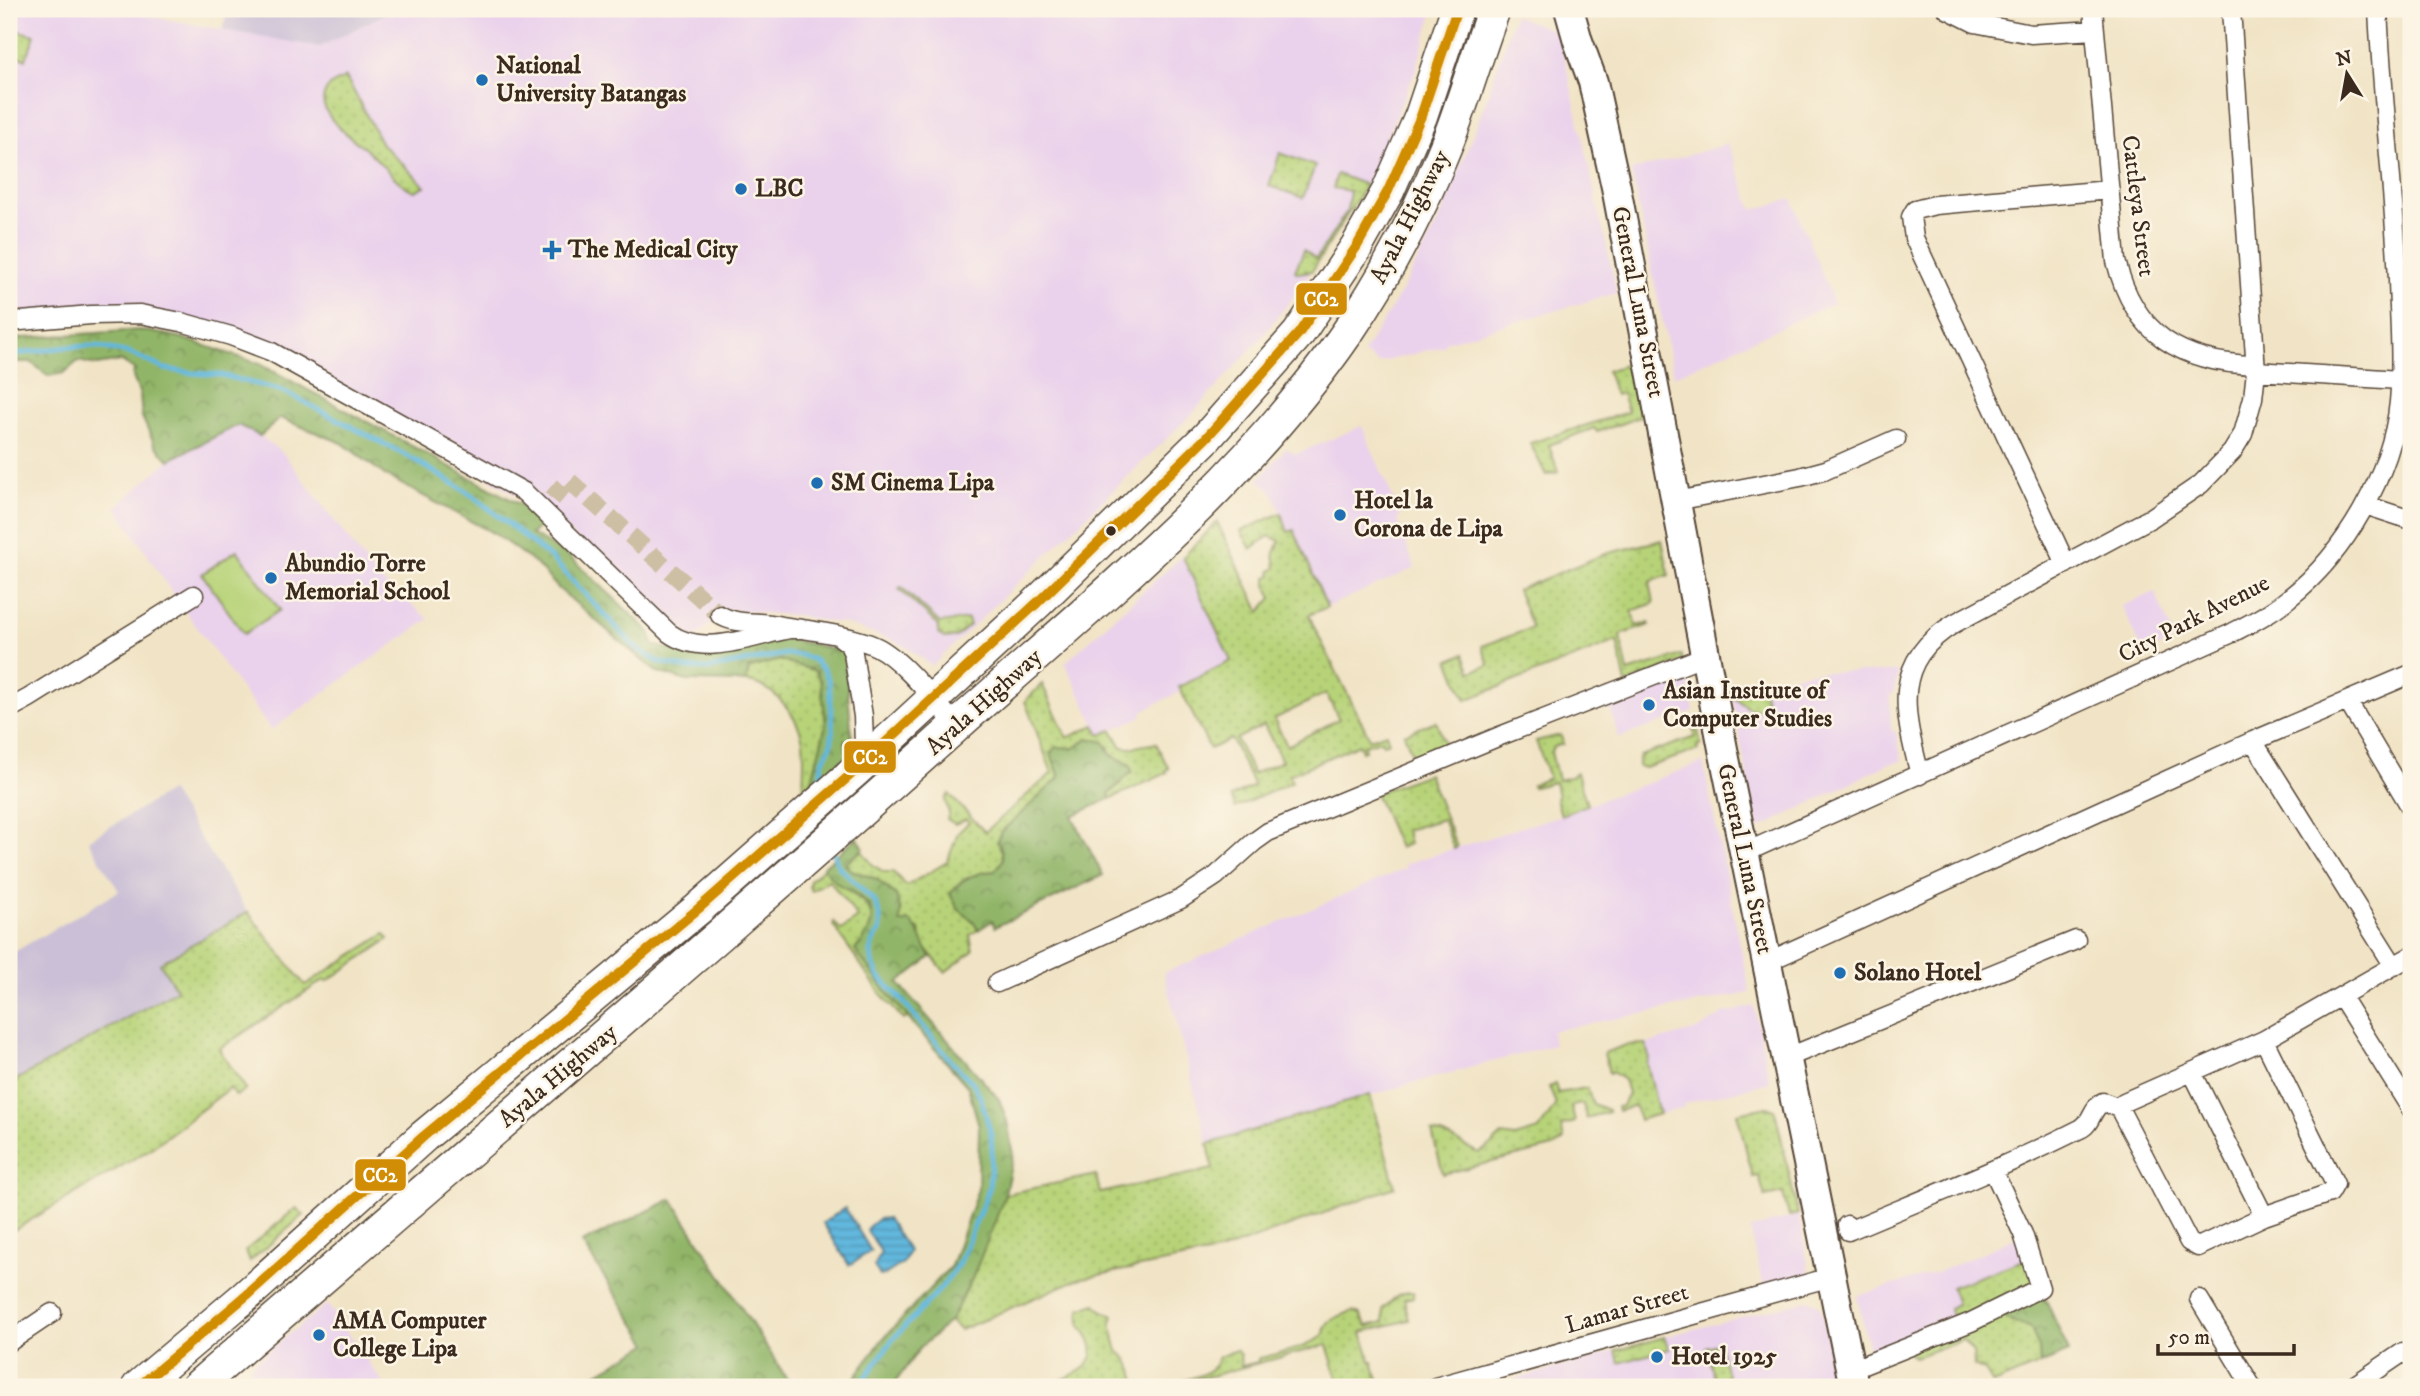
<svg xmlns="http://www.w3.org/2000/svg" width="2420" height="1396" font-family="'IM FELL DW Pica',serif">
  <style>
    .built { fill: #ead1ec }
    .industrial { fill: #cabfd6 }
    .grass { fill: url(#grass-dots); stroke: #797e4b; stroke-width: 2; fill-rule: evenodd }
    .forest { fill: url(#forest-crowns); stroke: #667043; stroke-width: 2 }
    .pitch { fill: #b7d378; stroke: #797e4b; stroke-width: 2 }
    .water { fill: url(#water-rules); stroke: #4e717e; stroke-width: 2 }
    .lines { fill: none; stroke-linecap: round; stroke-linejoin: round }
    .stream { stroke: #62b8de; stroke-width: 5 }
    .street-tunnel { stroke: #cdbfa4; stroke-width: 18; stroke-dasharray: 18 9; stroke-linecap: butt }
    .street-casing { stroke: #564637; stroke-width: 21 }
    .primary-casing { stroke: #564637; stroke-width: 32 }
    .highway-casing { stroke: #564637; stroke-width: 35 }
    .street { stroke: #fff; stroke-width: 18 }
    .primary { stroke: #fff; stroke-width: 28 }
    .highway { stroke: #fff; stroke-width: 32 }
    .bus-1-casing { stroke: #fcf5e5; stroke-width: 16 }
    .bus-1 { stroke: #d18d06; stroke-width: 10 }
    .poi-dot { fill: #1f6fb2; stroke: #fcf5e5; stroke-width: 2.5 }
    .bus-dot { fill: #3b2a1e; stroke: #fcf5e5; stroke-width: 2.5 }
    .labels { text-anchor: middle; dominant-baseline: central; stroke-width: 5; stroke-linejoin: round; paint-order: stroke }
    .poi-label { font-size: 24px; font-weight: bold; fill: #3b2a1e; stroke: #fcf5e5; text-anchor: start }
    .street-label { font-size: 24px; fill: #3b2a1e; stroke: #fcf5e5 }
    .line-badge { stroke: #fcf5e5; stroke-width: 2.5 }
    .badge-label { font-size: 19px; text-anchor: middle; font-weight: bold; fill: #fff }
  </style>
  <defs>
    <pattern id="grass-dots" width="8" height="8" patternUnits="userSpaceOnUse" patternTransform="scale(1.75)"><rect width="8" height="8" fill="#b7d378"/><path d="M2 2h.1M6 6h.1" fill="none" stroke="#9eb567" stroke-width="1.8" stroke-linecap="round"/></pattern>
    <pattern id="forest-crowns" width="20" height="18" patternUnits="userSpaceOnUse" patternTransform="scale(1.75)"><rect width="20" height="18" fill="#91b568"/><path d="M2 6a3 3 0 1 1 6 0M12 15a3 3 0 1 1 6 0" fill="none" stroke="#789355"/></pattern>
    <pattern id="water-rules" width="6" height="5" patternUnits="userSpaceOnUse" patternTransform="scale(1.75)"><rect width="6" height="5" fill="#62b8de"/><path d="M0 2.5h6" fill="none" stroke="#5296b3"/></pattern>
  </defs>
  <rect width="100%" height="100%" fill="#fcf5e5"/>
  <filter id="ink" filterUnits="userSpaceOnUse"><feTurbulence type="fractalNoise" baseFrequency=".0143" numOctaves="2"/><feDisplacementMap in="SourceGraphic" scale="14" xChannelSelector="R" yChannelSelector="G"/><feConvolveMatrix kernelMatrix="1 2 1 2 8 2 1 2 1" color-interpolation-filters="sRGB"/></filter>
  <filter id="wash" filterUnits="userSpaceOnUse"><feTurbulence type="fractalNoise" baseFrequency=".00686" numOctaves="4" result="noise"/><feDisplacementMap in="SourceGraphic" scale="28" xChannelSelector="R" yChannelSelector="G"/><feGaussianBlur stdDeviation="1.57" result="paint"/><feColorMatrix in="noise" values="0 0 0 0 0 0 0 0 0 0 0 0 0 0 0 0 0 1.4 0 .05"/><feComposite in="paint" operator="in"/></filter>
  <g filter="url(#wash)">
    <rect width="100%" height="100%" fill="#f1e4c6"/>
    <!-- built -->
    <path class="built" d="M9 9H109L320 47 394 9H1434L1415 72 1366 185 1299 290 1255 345 1192 414 932 666 908 648 895 641 845 624 799 616 725 609 697 637 686 640 554 518 273 349 173 317 9 319Z
      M1514 15 1559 33 1617 293 1445 342V346L1378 363 1363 353 1398 298 1441 216 1485 104Z
      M1728 144 1753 210 1792 199 1834 303 1674 376 1631 171Z
      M238 425 260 436 283 453 377 577 429 619 271 730 177 600 116 507 169 460Z
      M1362 426 1397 508 1400 517 1397 519 1415 568 1327 607 1294 530 1289 532 1272 491 1258 480 1286 448 1295 454 1299 453Z
      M1182 556 1231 662 1179 687 1181 691 1142 711 1143 716 1100 735 1065 663Z
      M2155 592 2175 640 2144 653 2122 606Z
      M1809 672H1898L1893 694 1890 695 1891 730 1896 732 1902 761 1888 764 1761 828 1757 825 1731 691Z
      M1687 675 1694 711 1618 738 1611 709 1606 710 1604 703Z
      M1703 762 1750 993 1551 1031 1554 1045 1406 1085 1208 1144 1164 973 1406 868 1405 864 1561 815Z
      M1754 1006 1770 1082 1683 1104 1684 1108 1659 1114 1647 1063 1649 1058 1646 1044 1697 1030 1723 1014Z
      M1799 1215 1810 1275 1764 1288 1750 1229Z
      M2022 1235 2029 1258 1951 1288 1957 1304 1956 1325 1871 1358 1857 1296 1940 1271Z
      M1808 1300 1817 1303 1821 1308 1838 1387H1488L1679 1333Z
      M327 1304 386 1387H263L249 1367Z"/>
    <!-- industrial -->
    <path class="industrial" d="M227 9H394L320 47 223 30Z
      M170 791 248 912 160 963 178 989 16 1080 9 1070V955L119 891 88 840Z"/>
    <!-- grass -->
    <path class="grass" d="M9 29 35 35 26 59 9 54Z
      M346 77 382 144 425 186 415 191C398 186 383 164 369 152 356 140 310 113 327 89 331 83 340 81 346 77Z
      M1280 153 1315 166 1303 198 1269 186Z
      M1337 174 1366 185 1312 271 1298 273 1295 271 1304 250 1316 259 1347 211 1350 191 1333 188Z
      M1628 364 1631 368 1640 417 1597 432 1594 428 1549 445 1558 472 1546 475 1530 443 1628 412 1622 393 1615 395 1607 371Z
      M1281 513 1288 532 1294 530 1327 607 1309 615 1315 629 1370 739 1386 733 1389 742 1383 744 1381 740 1364 745 1365 750 1362 751 1359 744 1289 775 1292 782 1235 808 1231 797 1254 786 1231 739 1210 749 1179 687 1231 661 1183 557 1217 522 1260 612 1272 598 1267 587V577L1272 575 1271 571 1276 568 1274 555 1280 541 1269 536 1251 549 1241 531ZM1326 693 1339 719 1287 746 1274 719ZM1264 725 1282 761 1253 774 1236 739Z
      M1662 540 1669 575 1650 582 1654 603 1632 611 1637 626 1649 623 1650 625 1620 635 1628 672 1682 655V661L1626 684 1617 641 1466 700 1449 660 1464 654 1471 672 1489 665 1482 646 1532 628 1517 590 1605 554Z
      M901 587 940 623 968 619 970 625 956 637 944 638 938 633V625L899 589Z
      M780 660 816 671 821 683 826 724 810 788 803 792C803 775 806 754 802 737 796 713 771 683 746 682L749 668Z
      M1762 683 1767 707H1771L1773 713 1748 708 1732 696 1731 691Z
      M1042 684 1067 738 1095 725 1100 735 1112 730 1122 747 1129 748 1156 743 1169 769 1166 770 1167 773 1110 799 1109 794 1121 783 1130 765 1111 754 1108 747 1088 738 1075 748 1051 755 1059 774 1058 779 1001 832 997 841 1002 851 1003 860 995 871 983 872 958 909 973 921 978 930 970 935 973 951 945 972 923 945 919 929 900 923 896 895 876 879 851 870 845 864 861 850 873 865 884 872H893L906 886 947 862 958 833 969 822 966 819 955 824 947 819 949 813 945 800 949 794 985 832 1052 773 1025 701Z
      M1436 721 1448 752 1417 765 1404 734Z
      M1696 722 1701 744 1697 746 1698 750 1645 768 1638 766V760L1640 756 1695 737 1692 723Z
      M1561 735 1563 744 1553 747 1551 752 1558 780 1573 776V774L1577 773 1587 805 1561 815 1556 798 1558 797 1555 782 1533 787 1532 785 1549 778 1536 741Z
      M1428 774 1457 847 1454 849 1443 819 1406 830 1409 844 1399 848 1375 793Z
      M824 868C849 899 896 904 855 950L908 1017 904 1020 884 998 833 925 834 922 841 930 858 918 829 880 812 891 809 887 810 880Z
      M248 912 305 985 385 934 389 939 326 982 324 980 219 1049 246 1089 236 1096 230 1088 150 1149 9 1233V1084L177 990 160 963Z
      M1646 1044 1649 1058 1647 1063 1659 1114 1639 1120 1635 1106 1618 1111 1617 1107 1622 1106 1628 1093 1624 1080 1612 1072 1609 1073 1604 1053 1626 1045Z
      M1555 1084 1558 1093 1587 1088 1593 1104 1608 1110 1609 1112 1586 1118 1583 1104 1571 1106 1575 1122 1561 1126 1564 1140 1553 1147 1443 1174 1432 1132C1450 1134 1462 1146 1479 1153L1492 1144 1502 1135 1515 1137 1539 1130 1556 1104 1549 1087Z
      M1370 1095 1395 1187 1218 1252 1078 1279 960 1330 950 1321 972 1279 1005 1194 1096 1175 1100 1193 1213 1169 1208 1144Z
      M1767 1107 1774 1110 1776 1115 1798 1214 1789 1216 1783 1193 1765 1197 1759 1176 1753 1177 1737 1113Z
      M296 1208 304 1215 250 1261 245 1251Z
      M2029 1258 2038 1287 1956 1325 1949 1308 1957 1304 1951 1287Z
      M1408 1292H1413L1414 1297 1404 1299 1409 1320 1362 1332 1371 1361H1373L1380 1387H1340L1327 1345 1169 1387H1061L1059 1381C1067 1377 1079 1373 1085 1367 1099 1354 1091 1337 1080 1326V1309L1096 1304 1100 1309 1113 1316 1111 1325 1118 1351 1127 1359 1133 1370 1137 1386C1153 1388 1202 1380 1213 1367 1215 1366 1218 1359 1219 1357L1236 1350 1240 1355 1241 1366 1258 1362V1359C1280 1352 1307 1350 1324 1334 1325 1319 1340 1316 1353 1311L1360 1314 1367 1326 1384 1322 1383 1309 1398 1295Z
      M2006 1307 2011 1322 2031 1328 2039 1349 2040 1364 1993 1384 1985 1371 1974 1366 1973 1352 1963 1340 1915 1357 1911 1356 1908 1351Z
      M1664 1337 1669 1349 1619 1363 1616 1351Z
      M1719 1344 1730 1387H1717L1706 1347Z"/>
    <!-- forest -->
    <path class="forest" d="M140 330 179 337 260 364 523 506 539 527 531 534 569 556 650 632 653 645 696 656 718 657H721L720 653 783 638 842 651 845 656 852 739 845 740 847 755 810 788 826 724 821 683 816 671 780 660 749 668 746 682 686 681 655 671 558 588 537 565 495 534 386 476 342 443 280 418 260 436 238 425 169 460 155 445 142 417 140 395 133 377 134 369 121 361 97 365 78 361 64 373 48 376 31 362H9V339Z
      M1088 738 1104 742 1111 755 1130 765 1132 772 1109 793 1110 799 1072 816 1103 875 995 927 992 921 978 930 973 921 958 909 950 894C961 878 976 872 995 871L1003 860 1002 851 997 841 1001 832 1058 779 1059 774 1051 754 1056 747 1075 748Z
      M857 837 864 848 845 864 851 870 876 879 896 895 901 911 900 923 910 921C921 931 922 944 931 957L898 983 999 1099 1007 1121 1013 1155 1005 1194 996 1219 972 1279 950 1321 920 1348 892 1387H848L882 1340 951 1266 978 1189 979 1126 968 1087 890 997 855 950C869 935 881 914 861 898 854 892 845 889 838 884 832 879 827 873 823 867Z
      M672 1199 792 1387H574L648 1344 582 1243Z
      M2041 1289 2069 1352 2040 1364 2039 1349 2031 1328 2006 1319 2005 1313Z"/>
    <!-- pitch -->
    <path class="pitch" d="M237 550 280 610 244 634 202 574Z"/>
    <!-- water -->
    <path class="water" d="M845 1208 871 1251 849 1265 823 1223Z
      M887 1218 909 1251 903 1263 883 1276H880L874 1266 881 1252 867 1231 868 1227 878 1219Z"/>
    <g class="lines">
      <!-- stream -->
      <path class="stream" d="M9 355 66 347 95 346 129 353 165 369 192 373 221 375 283 391 413 459 472 495 551 558 636 648 659 662 685 668 708 669 785 654 801 655 814 660 824 670 829 682 833 729 831 745 822 763 819 787
        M833 851 838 866 875 902 880 915V931L872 943 871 951 873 964 879 977 902 1000 952 1062 973 1083 981 1099 991 1134 992 1149 989 1189 959 1263 941 1288 893 1339 859 1387"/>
    </g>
  </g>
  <g filter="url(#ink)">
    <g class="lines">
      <!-- street-tunnel -->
      <path class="street-tunnel" d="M552 499 568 480 720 615"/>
      <!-- street casing -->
      <g class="street-casing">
        <path id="street" d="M1947 9 1975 23 2031 34 2094 30
          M2093 9 2116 261C2134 335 2182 363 2255 365
          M9 322 91 315 140 314 181 322 231 336 270 351 524 492 669 633C703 658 753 636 790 629H799
          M2256 371 2400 380
          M1676 501 1800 477 1826 470 1896 439
          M2365 505 2411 520
          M2066 564 1914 238 1911 217 1915 210 1935 205 2110 190
          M720 615C735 625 759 621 777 625 804 630 854 635 877 647 903 660 936 703 957 726
          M840 637 848 643 853 653 863 716 864 744 860 764
          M2348 702 2411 808
          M9 709 29 698 194 595
          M2253 741 2411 674
          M1920 775C1904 712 1890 662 1955 623L2151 518 2201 484 2232 452 2243 434 2253 398 2256 371 2231 9
          M1744 853 2230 634C2251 623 2271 613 2289 598 2345 554 2392 473 2399 402 2403 362 2399 320 2398 280 2394 189 2382 99 2378 9
          M1767 962 2253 741 2394 966
          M997 983 1181 899 1216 876 1254 842 1268 832 1500 736 1705 656
          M2341 997 2411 1109
          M1786 1058 2076 940
          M2193 1074 2264 1216
          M2119 1108 2124 1102 2264 1040 2411 956
          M1847 1225 1848 1231C1926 1198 2005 1167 2080 1129 2092 1124 2091 1108 2103 1102L2119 1108 2189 1242 2198 1247 2264 1216 2330 1193 2335 1184 2264 1040
          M2199 1299 2252 1387
          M9 1342 52 1313
          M1851 1370 1971 1322 2040 1288 2023 1234 1993 1170
          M1435 1387 1831 1277
          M2352 1387 2402 1353 2411 1355"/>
      </g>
      <!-- primary casing -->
      <g class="primary-casing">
        <path id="primary" d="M1569 9 1578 41 1593 82 1616 187 1723 749 1854 1387"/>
      </g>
      <!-- highway casing -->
      <g class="highway-casing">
        <path id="highway" d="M138 1387 247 1295 424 1136 698 909 856 770 1037 603 1206 438 1299 333 1357 246 1388 191 1421 116 1457 9
          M197 1387C449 1167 705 952 954 728 1092 604 1241 487 1347 333 1387 274 1420 211 1446 146 1464 101 1477 54 1494 9"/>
      </g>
      <!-- street -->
      <use href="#street" class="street"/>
      <!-- primary -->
      <use href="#primary" class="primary"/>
      <!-- highway -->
      <use href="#highway" class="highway"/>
      <!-- bus-1 casing -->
      <g class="bus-1-casing">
        <path id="bus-1" d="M138 1387 247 1295 424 1136 698 909 856 770 1037 603 1206 438 1299 333 1357 246 1388 191 1421 116 1457 9"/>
      </g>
      <!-- bus-1 -->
      <use href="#bus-1" class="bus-1"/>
    </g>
  </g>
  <!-- markers -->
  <g class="poi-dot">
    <circle cx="482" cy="80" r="7"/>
    <circle cx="741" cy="189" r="7"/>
    <path d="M548.5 239.5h7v7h7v7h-7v7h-7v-7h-7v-7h7z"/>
    <circle cx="817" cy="483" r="7"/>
    <circle cx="1340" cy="515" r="7"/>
    <circle cx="271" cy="578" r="7"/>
    <circle cx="1649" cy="705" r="7"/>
    <circle cx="1840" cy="973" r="7"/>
    <circle cx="319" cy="1335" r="7"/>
    <circle cx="1657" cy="1357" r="7"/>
  </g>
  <circle class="bus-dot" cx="1111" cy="531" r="6"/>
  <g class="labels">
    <!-- poi labels -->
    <g class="poi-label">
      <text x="496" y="66">National<tspan x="496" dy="28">University Batangas</tspan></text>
      <text x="755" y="189">LBC</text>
      <text x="568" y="250">The Medical City</text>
      <text x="831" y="483">SM Cinema Lipa</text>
      <text x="1354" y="501">Hotel la<tspan x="1354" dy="28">Corona de Lipa</tspan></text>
      <text x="285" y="564">Abundio Torre<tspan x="285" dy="28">Memorial School</tspan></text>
      <text x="1663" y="691">Asian Institute of<tspan x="1663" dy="28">Computer Studies</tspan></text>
      <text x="1854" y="973">Solano Hotel</text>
      <text x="333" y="1321">AMA Computer<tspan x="333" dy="28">College Lipa</tspan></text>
      <text x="1671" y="1357">Hotel 1925</text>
    </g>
    <!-- street labels -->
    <g class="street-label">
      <text transform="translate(2138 206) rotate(83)">Cattleya Street</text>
      <text transform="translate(1410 217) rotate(-63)">Ayala Highway</text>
      <text transform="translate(1638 302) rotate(79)">General Luna Street</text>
      <text transform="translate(2194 619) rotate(-27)">City Park Avenue</text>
      <text transform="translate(984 702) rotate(-42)">Ayala Highway</text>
      <text transform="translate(1745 859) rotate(78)">General Luna Street</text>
      <text transform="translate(558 1076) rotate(-40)">Ayala Highway</text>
      <text transform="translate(1627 1309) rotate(-16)">Lamar Street</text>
    </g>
  </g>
  <g class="line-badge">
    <rect x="1295" y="282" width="53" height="34" rx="7" fill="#d18d06"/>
    <rect x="843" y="740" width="54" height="34" rx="7" fill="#d18d06"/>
    <rect x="354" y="1158" width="53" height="34" rx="7" fill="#d18d06"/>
  </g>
  <g class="badge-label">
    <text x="1321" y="306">CC2</text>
    <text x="870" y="764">CC2</text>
    <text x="380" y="1182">CC2</text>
  </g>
  <!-- margin -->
  <rect width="2420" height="1396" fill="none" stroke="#fcf5e5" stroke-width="35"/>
  <!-- north arrow -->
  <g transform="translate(2347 74) rotate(349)" stroke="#fcf5e5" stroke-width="5" paint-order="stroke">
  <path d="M0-5L12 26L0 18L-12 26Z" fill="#3b2a1e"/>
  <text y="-10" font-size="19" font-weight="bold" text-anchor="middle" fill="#3b2a1e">N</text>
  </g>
  <!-- scale -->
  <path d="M2158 1344v10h136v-10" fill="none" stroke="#3b2a1e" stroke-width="3.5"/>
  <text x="2168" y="1344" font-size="21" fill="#3b2a1e" stroke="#fcf5e5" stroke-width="5" paint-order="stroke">50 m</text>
</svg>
